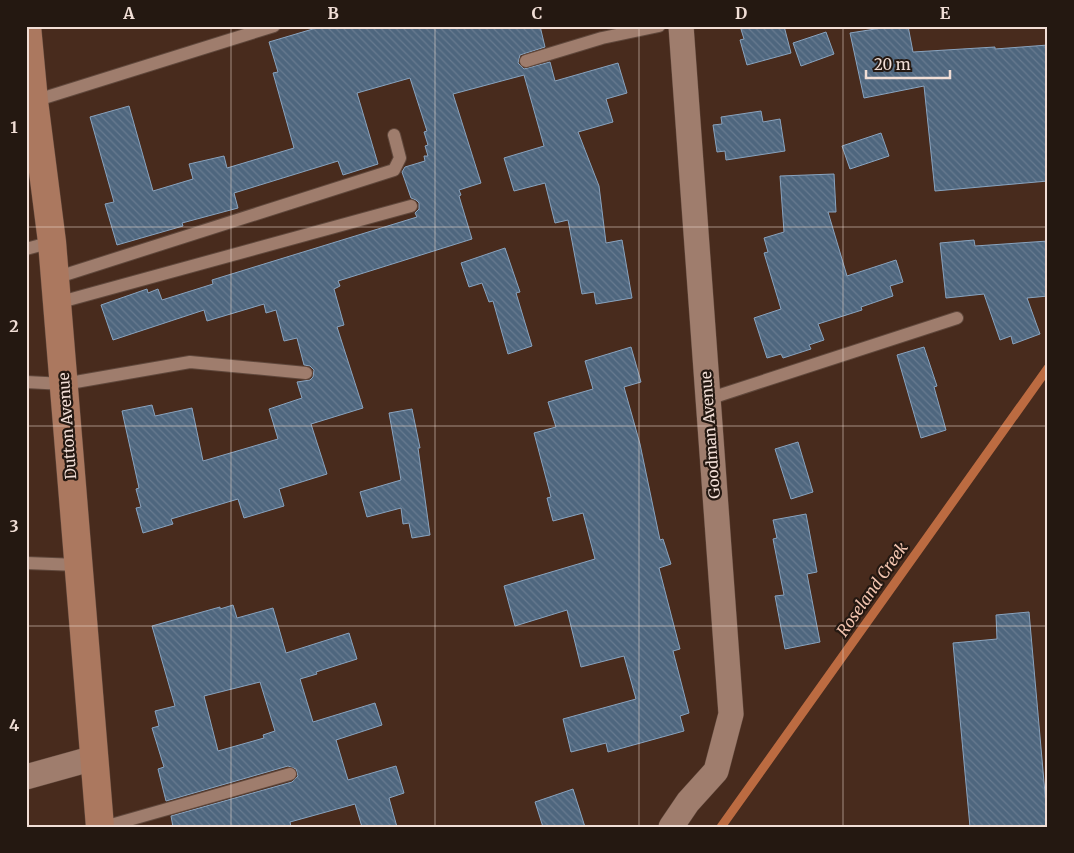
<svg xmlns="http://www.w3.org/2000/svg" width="1074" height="853" font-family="Merriweather,serif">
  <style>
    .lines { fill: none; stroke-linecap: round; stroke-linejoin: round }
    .stream { stroke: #bc6b41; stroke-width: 9 }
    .building { fill: url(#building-back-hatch); stroke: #89a3be; fill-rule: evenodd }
    .service-casing { stroke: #60483c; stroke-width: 14 }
    .minor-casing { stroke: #60483c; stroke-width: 26 }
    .secondary-casing { stroke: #60483c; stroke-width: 29 }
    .service { stroke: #9f7d6d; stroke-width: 12 }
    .minor { stroke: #9f7d6d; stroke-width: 25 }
    .secondary { stroke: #ab785f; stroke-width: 28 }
    .grid { fill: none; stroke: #f1ded6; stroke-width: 1; stroke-opacity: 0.55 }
    .labels { text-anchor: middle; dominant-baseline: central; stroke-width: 4.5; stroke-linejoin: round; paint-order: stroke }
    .street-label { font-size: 15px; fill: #f1ded6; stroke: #241811 }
    .water-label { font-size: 16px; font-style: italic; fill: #f3c5b0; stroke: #241811 }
    .neatline { fill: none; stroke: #f1ded6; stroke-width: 2 }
    .grid-label { font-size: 16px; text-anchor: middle; font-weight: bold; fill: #f1ded6 }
  </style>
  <defs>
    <pattern id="building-back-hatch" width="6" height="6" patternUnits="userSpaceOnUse" patternTransform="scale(1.25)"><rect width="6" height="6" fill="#4e667e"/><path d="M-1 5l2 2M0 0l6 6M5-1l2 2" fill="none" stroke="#687b90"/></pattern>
  </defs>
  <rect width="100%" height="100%" fill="#482b1d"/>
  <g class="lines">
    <!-- stream -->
    <path class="stream" d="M721 827 1048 368"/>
  </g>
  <!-- building -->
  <path class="building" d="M323 26H540L545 47 520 55 518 63 524 69 550 62 555 81 618 63 627 93 606 99 613 122 578 132 599 186 606 243 622 240 632 298 596 304 594 292 582 294 568 220 555 223 545 183 514 191 504 158 544 146 524 75 453 94 481 183 459 190 461 195 459 196 472 239 338 281 340 286 334 289 344 325 337 327 363 408 311 424 327 474 279 489 284 506 244 518 238 499 171 519 173 524 143 533 136 508 141 507 136 489 139 488 122 411 152 405 155 416 192 408 203 461 278 439 269 409 302 398 297 382 310 380 313 377 314 370 310 366 304 365 297 338 284 341 276 310 266 313 264 304 207 321 204 310 113 340 101 305 147 289 148 293 158 289 162 300 213 284 212 280 417 217 415 213 419 209V203L416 200 411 198 402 172 405 167 425 161 424 156H428L425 146 428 145 424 132 427 131 410 78 357 93 378 164 343 175 338 161 234 193 238 208 182 223 183 226 117 245 105 204 114 202 90 117 129 106 153 191 193 179 189 164 224 156 227 168 294 148 273 73 278 72 269 42Z
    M740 26H784L791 53 747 65 740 40 744 39Z
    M894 26H908L913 52 995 47V49L1048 45V181L935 191 924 86 864 98 850 33Z
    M826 32 834 54 801 66 793 43Z
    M761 111 763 122 780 119 785 151 726 160 725 151 717 152 713 125 722 124 721 117Z
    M881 133 889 156 850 169 842 146Z
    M834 174 836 212H828L847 276 896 260 903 282 890 286 893 296 861 307 862 310 818 324 824 340 809 345 811 349 783 358 781 354 767 358 754 318 781 309 764 253 768 252 764 238 784 232 780 176Z
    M974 240 975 246 1048 241V296L1027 298 1040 334 1013 344 1011 336 1000 340 984 294 946 298 940 243Z
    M505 248 520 292 516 293 532 346 508 354 493 301 489 302 482 283 469 287 461 263Z
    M631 347 641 382 624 387 640 444 660 540 663 539 671 564 659 568 680 649 673 651 689 713 680 716 684 731 608 752 606 743 571 752 563 719 636 699 624 656 581 667 567 610 515 626 504 586 595 559 583 513 553 521 547 498 551 497 534 433 556 427 548 402 593 389 585 361Z
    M924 347 937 386 934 387 946 430 921 438 897 355Z
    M412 409 420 448H418L430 535 412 538 409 523 403 524 401 508 367 517 360 492 401 480 389 413Z
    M798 442 813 492 791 499 775 449Z
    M806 514 817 572 807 574 820 642 785 649 775 596 784 595 773 539 777 538 773 520Z
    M233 605 237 618 273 608 286 653 349 633 357 659 316 672 317 674 300 679 313 722 375 703 382 725 336 740 348 780 396 766 404 793 389 798 397 827H362L355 804 290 822 291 827H173L171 816 292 782 298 776 296 769 288 766 166 801 158 769 164 767 152 728 159 726 155 711 175 706 152 626 220 607V609ZM260 682 275 731 263 735 264 738 218 751 204 696Z
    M1029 612 1048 827H970L953 643 997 639 996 615Z
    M573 789 585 827H543L535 802Z"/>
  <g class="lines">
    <!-- service casing -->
    <g class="service-casing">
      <path id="service" d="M526 61 602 38 659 26
        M34 101 274 26
        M26 249 52 242
        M55 278 394 170 400 158 394 135
        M57 303 411 206
        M26 382 64 384 190 362 306 373
        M708 399 957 318
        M26 563 78 565
        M104 827 290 774"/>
    </g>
    <!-- minor casing -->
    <g class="minor-casing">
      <path id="minor" d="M26 777 94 758
        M671 827 688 802 716 771 731 714 681 26"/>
    </g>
    <!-- secondary casing -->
    <g class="secondary-casing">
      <path id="secondary" d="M27 26 34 101 52 242 100 827"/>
    </g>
    <!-- service -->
    <use href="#service" class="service"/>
    <!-- minor -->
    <use href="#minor" class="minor"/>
    <!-- secondary -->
    <use href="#secondary" class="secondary"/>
  </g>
  <!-- grid -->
  <path class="grid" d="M231 26V827M435 26V827M639 26V827M843 26V827M26 227H1048M26 426H1048M26 626H1048"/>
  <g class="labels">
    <!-- street labels -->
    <g class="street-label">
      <text transform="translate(67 426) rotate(-94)">Dutton Avenue</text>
      <text transform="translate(710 435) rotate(-94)">Goodman Avenue</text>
    </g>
    <!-- water labels -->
    <g class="water-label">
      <text transform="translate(872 589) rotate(-55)">Roseland Creek</text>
    </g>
  </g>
  <!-- border -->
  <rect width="1074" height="853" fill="none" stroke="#241811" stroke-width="55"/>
  <!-- scale -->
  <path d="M866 70v8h84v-8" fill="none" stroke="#f1ded6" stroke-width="2.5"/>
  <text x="874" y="70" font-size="15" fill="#f1ded6" stroke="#241811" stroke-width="4" paint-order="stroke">20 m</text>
  <rect x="28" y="28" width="1018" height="798" class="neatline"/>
  <g class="grid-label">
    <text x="129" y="19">A</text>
    <text x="333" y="19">B</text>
    <text x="537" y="19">C</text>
    <text x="741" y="19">D</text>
    <text x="945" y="19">E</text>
    <text x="14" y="133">1</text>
    <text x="14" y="332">2</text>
    <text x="14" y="532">3</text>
    <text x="14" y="731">4</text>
  </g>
</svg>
